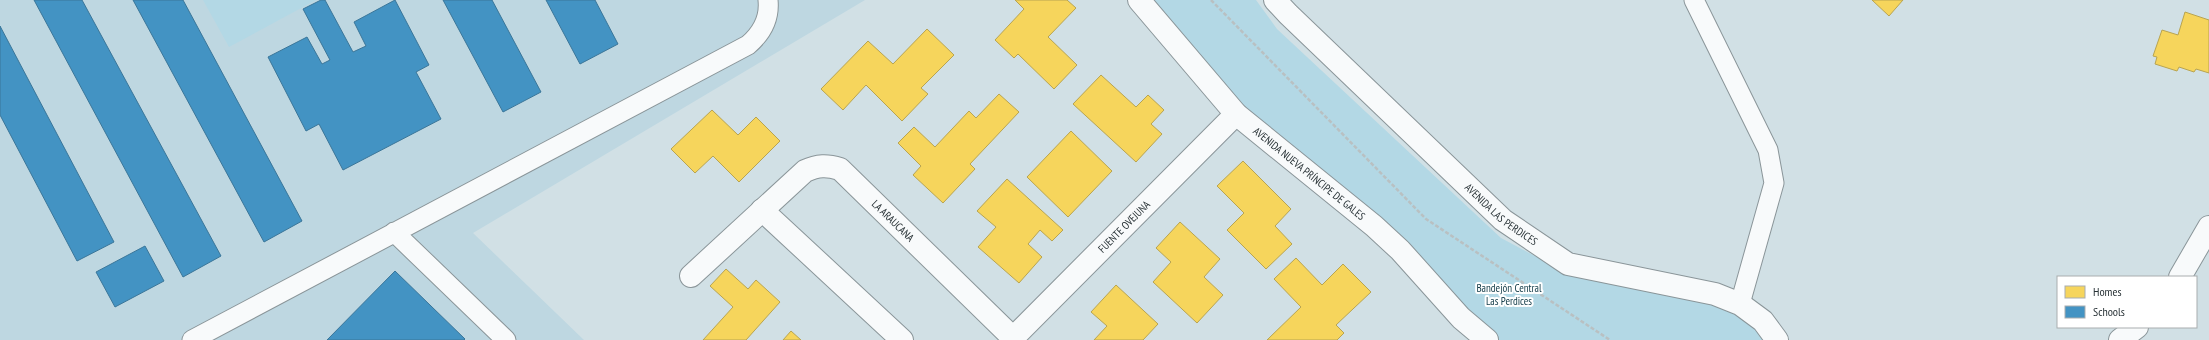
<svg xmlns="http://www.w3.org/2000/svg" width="2209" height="340" font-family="'PT Sans Narrow',sans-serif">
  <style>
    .built { fill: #bed7e1 }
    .green { fill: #b3d8e5 }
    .homes { fill: #f6d55c; stroke: #b8a451 }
    .schools { fill: #4393c3; stroke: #3b7699 }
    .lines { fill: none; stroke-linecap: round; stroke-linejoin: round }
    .lane-casing { stroke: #8a9599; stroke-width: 21 }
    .street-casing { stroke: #8a9599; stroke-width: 24 }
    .primary-casing { stroke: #8a9599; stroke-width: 24 }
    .path { stroke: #b9c0c2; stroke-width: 2.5; stroke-dasharray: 4 2; stroke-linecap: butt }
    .lane { stroke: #f8fafb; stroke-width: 19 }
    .street { stroke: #f8fafb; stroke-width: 22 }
    .primary { stroke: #f8fafb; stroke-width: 22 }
    .labels { text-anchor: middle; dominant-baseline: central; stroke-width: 4; stroke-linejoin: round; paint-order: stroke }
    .street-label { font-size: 11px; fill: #283236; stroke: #fff }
    .park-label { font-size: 11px; fill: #103946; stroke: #fff }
  </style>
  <rect width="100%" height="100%" fill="#d1e0e5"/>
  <!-- built -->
  <path class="built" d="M0 0H865L473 233 584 340H0Z"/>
  <!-- green -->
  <path class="green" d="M203 0H316L229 47Z
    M1146 0H1256L1277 29 1501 238 1565 272 1713 301 1758 328 1767 340H1498L1214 89Z"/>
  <!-- homes -->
  <path class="homes" d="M1015 0H1067L1076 8 1048 37 1077 65 1054 89 1018 54 1014 58 995 40 1024 9Z
    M1872 0H1903L1889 16Z
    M2185 12 2209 20V73L2196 69 2194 72 2179 67 2177 71 2155 64 2157 57 2153 56 2162 30 2178 35Z
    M927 29 954 55 921 88 928 94 902 121 866 85 843 110 821 89 868 41 893 64Z
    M1101 75 1136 107 1148 95 1164 110 1151 124 1162 134 1136 162 1073 104Z
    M999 94 1019 112 970 164 975 169 943 203 913 175 921 166 898 143 914 127 935 147 969 111 976 118Z
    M712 110 738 135 756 117 780 141 739 182 713 156 695 173 671 149Z
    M1071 131 1112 171 1068 217 1027 177Z
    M1243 161 1291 209 1275 226 1292 244 1266 269 1227 230 1244 213 1217 186Z
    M1007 179 1063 230 1052 241 1040 230 1028 244 1042 257 1019 283 978 247 996 227 977 211Z
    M1180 222 1220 259 1204 277 1223 295 1197 323 1153 282 1171 262 1156 248Z
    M1296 258 1322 285 1343 264 1371 292 1336 325 1344 333 1337 340H1267L1301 307 1274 279Z
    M726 269 748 289 756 280 780 302 746 340H703L733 307 710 286Z
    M1116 285 1158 324 1143 340H1094L1107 326 1091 312Z
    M791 331 801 340H783Z"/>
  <!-- schools -->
  <path class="schools" d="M34 0H82L221 256 183 277Z
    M133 0H183L302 221 264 242Z
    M321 0H325L353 52 366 46 354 22 395 0 429 65 416 72 441 119 343 170 319 124 306 131 268 57 307 37 322 64 330 60 303 9Z
    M443 0H492L541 92 503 112Z
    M546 0H595L618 44 580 64Z
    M0 26 114 242 77 261 0 115Z
    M145 246 164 281 115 307 96 272Z
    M395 271 465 339 464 340H327Z"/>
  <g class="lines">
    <!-- lane casing -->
    <g class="lane-casing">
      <path id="lane" d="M1694 0 1768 150 1774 183 1740 304
        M394 232 506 340
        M192 340 748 45C762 33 770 19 768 0"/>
    </g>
    <!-- street casing -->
    <g class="street-casing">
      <g id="street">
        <path d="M762 210 902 340"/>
        <path id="s1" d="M691 276 805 171C818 165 827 165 840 169L1013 338"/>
        <path d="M2180 277 2209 227"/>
        <path id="s2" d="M1011 340 1236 114"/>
        <path d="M2120 340 2137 327"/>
      </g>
    </g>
    <!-- primary casing -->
    <g class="primary-casing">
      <g id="primary">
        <path id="s3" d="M1139 0 1236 114 1374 226 1400 250 1461 318 1487 340"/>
        <path id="s4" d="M1275 0 1288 14 1503 220 1568 264 1715 294 1740 304 1763 321 1777 340"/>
      </g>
    </g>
    <!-- path -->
    <path class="path" d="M1211 0 1426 219 1610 340"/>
    <!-- lane -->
    <use href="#lane" class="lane"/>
    <!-- street -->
    <use href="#street" class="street"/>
    <!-- primary -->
    <use href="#primary" class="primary"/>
  </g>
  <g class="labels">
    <!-- street labels -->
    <g class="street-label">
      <text stroke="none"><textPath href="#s3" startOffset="244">AVENIDA NUEVA PRÍNCIPE DE GALES</textPath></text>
      <text stroke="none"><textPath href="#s4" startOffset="312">AVENIDA LAS PERDICES</textPath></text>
      <text stroke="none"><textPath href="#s1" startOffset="265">LA ARAUCANA</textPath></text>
      <text stroke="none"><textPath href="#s2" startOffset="160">FUENTE OVEJUNA</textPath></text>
    </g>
    <!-- park labels -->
    <g class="park-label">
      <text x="1509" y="288">Bandejón Central<tspan x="1509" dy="13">Las Perdices</tspan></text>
    </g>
  </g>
  <!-- legend -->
  <rect x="2057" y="276" width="140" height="52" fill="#ffffff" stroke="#a9adaf"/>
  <rect x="2065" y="286" width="20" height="12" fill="#f6d55c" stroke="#a9adaf"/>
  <text x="2093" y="296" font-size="12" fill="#283236">Homes</text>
  <rect x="2065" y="306" width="20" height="12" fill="#4393c3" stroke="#a9adaf"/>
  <text x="2093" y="316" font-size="12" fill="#283236">Schools</text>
</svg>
